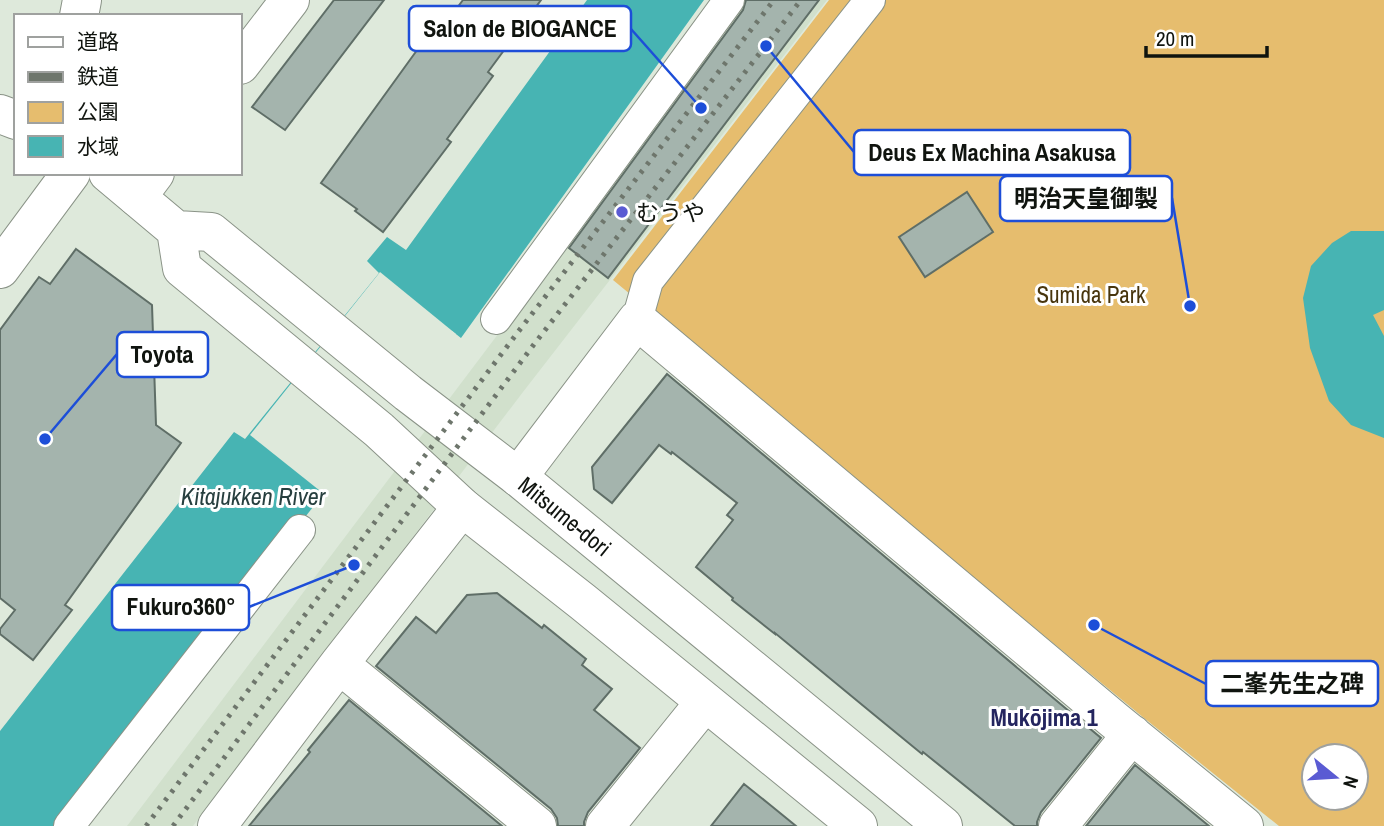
<svg xmlns="http://www.w3.org/2000/svg" width="1384" height="826" font-family="'Archivo Narrow','Noto Sans JP',sans-serif">
  <style>
    .built { fill: #d1e0cc }
    .green { fill: #e6bd6e; fill-rule: evenodd }
    .water { fill: #47b4b3 }
    .pier { fill: #dee9db }
    .building { fill: #a4b4ad; stroke: #5f6e67; stroke-width: 2 }
    .lines { fill: none; stroke-linecap: round; stroke-linejoin: round }
    .pedestrian-casing { stroke: #8a9387; stroke-width: 32 }
    .minor-casing { stroke: #8a9387; stroke-width: 40 }
    .tertiary-casing { stroke: #8a9387; stroke-width: 40 }
    .primary-casing { stroke: #8a9387; stroke-width: 40 }
    .pedestrian { stroke: #fff; stroke-width: 30 }
    .minor { stroke: #fff; stroke-width: 38 }
    .tertiary { stroke: #fff; stroke-width: 38 }
    .primary { stroke: #fff; stroke-width: 38 }
    .rail { stroke: #6e766c; stroke-width: 5; stroke-dasharray: 3.5 7; stroke-linecap: butt }
    .poi-dot { fill: #5a5bd3; stroke: #fff; stroke-width: 2.5 }
    .labels { text-anchor: middle; dominant-baseline: central; stroke-width: 6; stroke-linejoin: round; paint-order: stroke }
    .poi-label { font-size: 23px; fill: #10140f; stroke: #fff; text-anchor: start }
    .park-label { font-size: 23px; fill: #48350d; stroke: #fff }
    .street-label { font-size: 23px; fill: #10140f; stroke: #fff }
    .water-label { font-size: 24px; font-style: italic; fill: #273f3f; stroke: #fff }
    .neighbourhood-label { font-size: 24px; font-weight: bold; fill: #24255f; stroke: #fff }
    .leader { fill: none; stroke: #1d4ed8; stroke-width: 2.5 }
    .callout-dot { fill: #1d4ed8; stroke: #fff; stroke-width: 2.5 }
    .callout { fill: #fff; stroke: #1d4ed8; stroke-width: 2.5 }
    .callout-label { font-size: 24px; text-anchor: middle; font-weight: bold; fill: #10140f }
  </style>
  <rect width="100%" height="100%" fill="#dee9db"/>
  <!-- built -->
  <path class="built" d="M746 0H827L523 392 193 826H127L563 248 559 245Z"/>
  <!-- green -->
  <path class="green" d="M829 0H1384V826H1279L1144 718 613 280ZM1314 756H1356V798H1314Z"/>
  <!-- water -->
  <path class="water" d="M587 0H704L461 338 452 331 315 500 317 502 60 826H0V731L234 432 245 439 379 273 367 261 387 237 406 250Z
    M1351 231H1384V310L1373 315 1384 336V438L1351 425 1329 401 1310 348 1303 298 1311 266 1332 243Z"/>
  <!-- pier -->
  <path class="pier" d="M380 272 456 334 324 494 250 435Z"/>
  <!-- building -->
  <path class="building" d="M334 0H384L285 130 252 107Z
    M463 0H541L488 72 493 76 447 139 451 142 383 232 355 211 357 209 321 183 433 28 439 32Z
    M746 0H819L608 278 569 248 743 10Z
    M967 192 993 232 925 277 899 237Z
    M76 249 152 305 156 425 181 443 65 605 72 610 33 660 0 634V629L15 610 0 598V330L39 277 50 284Z
    M667 374 1101 738 1041 812 1037 822V826H1015L923 752 922 754 872 713 775 633V634L732 600 733 598 696 567 733 520 727 515 737 503 672 452 671 454 659 445 612 503 594 489 592 467Z
    M497 593 542 628 544 625 586 659 582 665 612 689 594 710 640 748 588 812 584 822V826H558L557 818 551 809 376 666 416 617 436 633 467 595Z
    M349 700 502 826H249L310 752 308 750Z
    M1135 765 1209 826H1086Z
    M744 784 769 804 796 826H711Z"/>
  <g class="lines">
    <!-- pedestrian casing -->
    <g class="pedestrian-casing">
      <path id="pedestrian" d="M496 319 729 0
        M637 320 648 281 870 0
        M69 826 300 530"/>
    </g>
    <!-- minor casing -->
    <g class="minor-casing">
      <path id="minor" d="M79 16 82 0
        M518 477 637 320 1114 720 1244 826
        M339 664 537 826
        M217 826 339 664 462 507
        M605 826 705 702
        M1058 826 1132 734"/>
    </g>
    <!-- tertiary casing -->
    <g class="tertiary-casing">
      <path id="tertiary" d="M240 65 290 0
        M137 197 155 173
        M0 269 71 173"/>
    </g>
    <!-- primary casing -->
    <g class="primary-casing">
      <path id="primary" d="M0 114 16 120
        M108 173 176 230 211 232 408 393 518 477 943 826
        M176 230 182 268 379 430 462 507 583 602 858 826"/>
    </g>
    <!-- pedestrian -->
    <use href="#pedestrian" class="pedestrian"/>
    <!-- minor -->
    <use href="#minor" class="minor"/>
    <!-- tertiary -->
    <use href="#tertiary" class="tertiary"/>
    <!-- primary -->
    <use href="#primary" class="primary"/>
    <!-- rail -->
    <path class="rail" d="M146 826 518 332 774 0
      M173 826 535 343 801 0"/>
  </g>
  <!-- markers -->
  <circle class="poi-dot" cx="622" cy="212" r="7"/>
  <g class="labels">
    <!-- poi labels -->
    <g class="poi-label">
      <text x="636" y="212">むうや</text>
    </g>
    <!-- park labels -->
    <g class="park-label">
      <text x="1091" y="294">Sumida Park</text>
    </g>
    <!-- street labels -->
    <g class="street-label">
      <text transform="translate(565 516) rotate(39)">Mitsume-dori</text>
    </g>
    <!-- water labels -->
    <g class="water-label">
      <text x="253" y="496">Kitajukken River</text>
    </g>
    <!-- neighbourhood labels -->
    <g class="neighbourhood-label">
      <text x="1044" y="717">Mukōjima 1</text>
    </g>
  </g>
  <!-- callouts -->
  <path class="leader" d="M701 108L631 29M766 46L854 152M1190 306L1172 198M45 439L117 354M354 565L249 607M1094 625L1206 684"/>
  <g class="callout-dot">
    <circle cx="701" cy="108" r="7"/>
    <circle cx="766" cy="46" r="7"/>
    <circle cx="1190" cy="306" r="7"/>
    <circle cx="45" cy="439" r="7"/>
    <circle cx="354" cy="565" r="7"/>
    <circle cx="1094" cy="625" r="7"/>
  </g>
  <g class="callout">
    <rect x="409" y="6" width="222" height="45" rx="7"/>
    <rect x="854" y="130" width="276" height="45" rx="7"/>
    <rect x="1000" y="176" width="172" height="45" rx="7"/>
    <rect x="117" y="332" width="91" height="45" rx="7"/>
    <rect x="112" y="585" width="137" height="45" rx="7"/>
    <rect x="1206" y="661" width="172" height="45" rx="7"/>
  </g>
  <g class="callout-label">
    <text x="520" y="37">Salon de BIOGANCE</text>
    <text x="992" y="161">Deus Ex Machina Asakusa</text>
    <text x="1086" y="207">明治天皇御製</text>
    <text x="162" y="363">Toyota</text>
    <text x="181" y="615">Fukuro360°</text>
    <text x="1292" y="692">二峯先生之碑</text>
  </g>
  <!-- legend -->
  <rect x="14" y="14" width="228" height="161" fill="#ffffff" stroke="#9fa19f" stroke-width="2"/>
  <rect x="28" y="37" width="35" height="10" fill="#ffffff" stroke="#9fa19f" stroke-width="2"/>
  <text x="77" y="49" font-size="21" fill="#10140f">道路</text>
  <rect x="28" y="72" width="35" height="10" fill="#6e766c" stroke="#9fa19f" stroke-width="2"/>
  <text x="77" y="84" font-size="21" fill="#10140f">鉄道</text>
  <rect x="28" y="102" width="35" height="21" fill="#e6bd6e" stroke="#9fa19f" stroke-width="2"/>
  <text x="77" y="119" font-size="21" fill="#10140f">公園</text>
  <rect x="28" y="136" width="35" height="21" fill="#47b4b3" stroke="#9fa19f" stroke-width="2"/>
  <text x="77" y="154" font-size="21" fill="#10140f">水域</text>
  <!-- north arrow -->
  <g transform="translate(1335 777) rotate(108)"><circle r="33" fill="#ffffff" stroke="#9fa19f" stroke-width="2"/>
  <path d="M0-5L12 26L0 18L-12 26Z" fill="#5a5bd3"/>
  <text y="-10" font-size="19" font-weight="bold" text-anchor="middle" fill="#10140f">N</text>
  </g>
  <!-- scale -->
  <path d="M1146 46v10h121v-10" fill="none" stroke="#10140f" stroke-width="3.5"/>
  <text x="1156" y="46" font-size="21" fill="#10140f" stroke="#ffffff" stroke-width="5" paint-order="stroke">20 m</text>
</svg>
